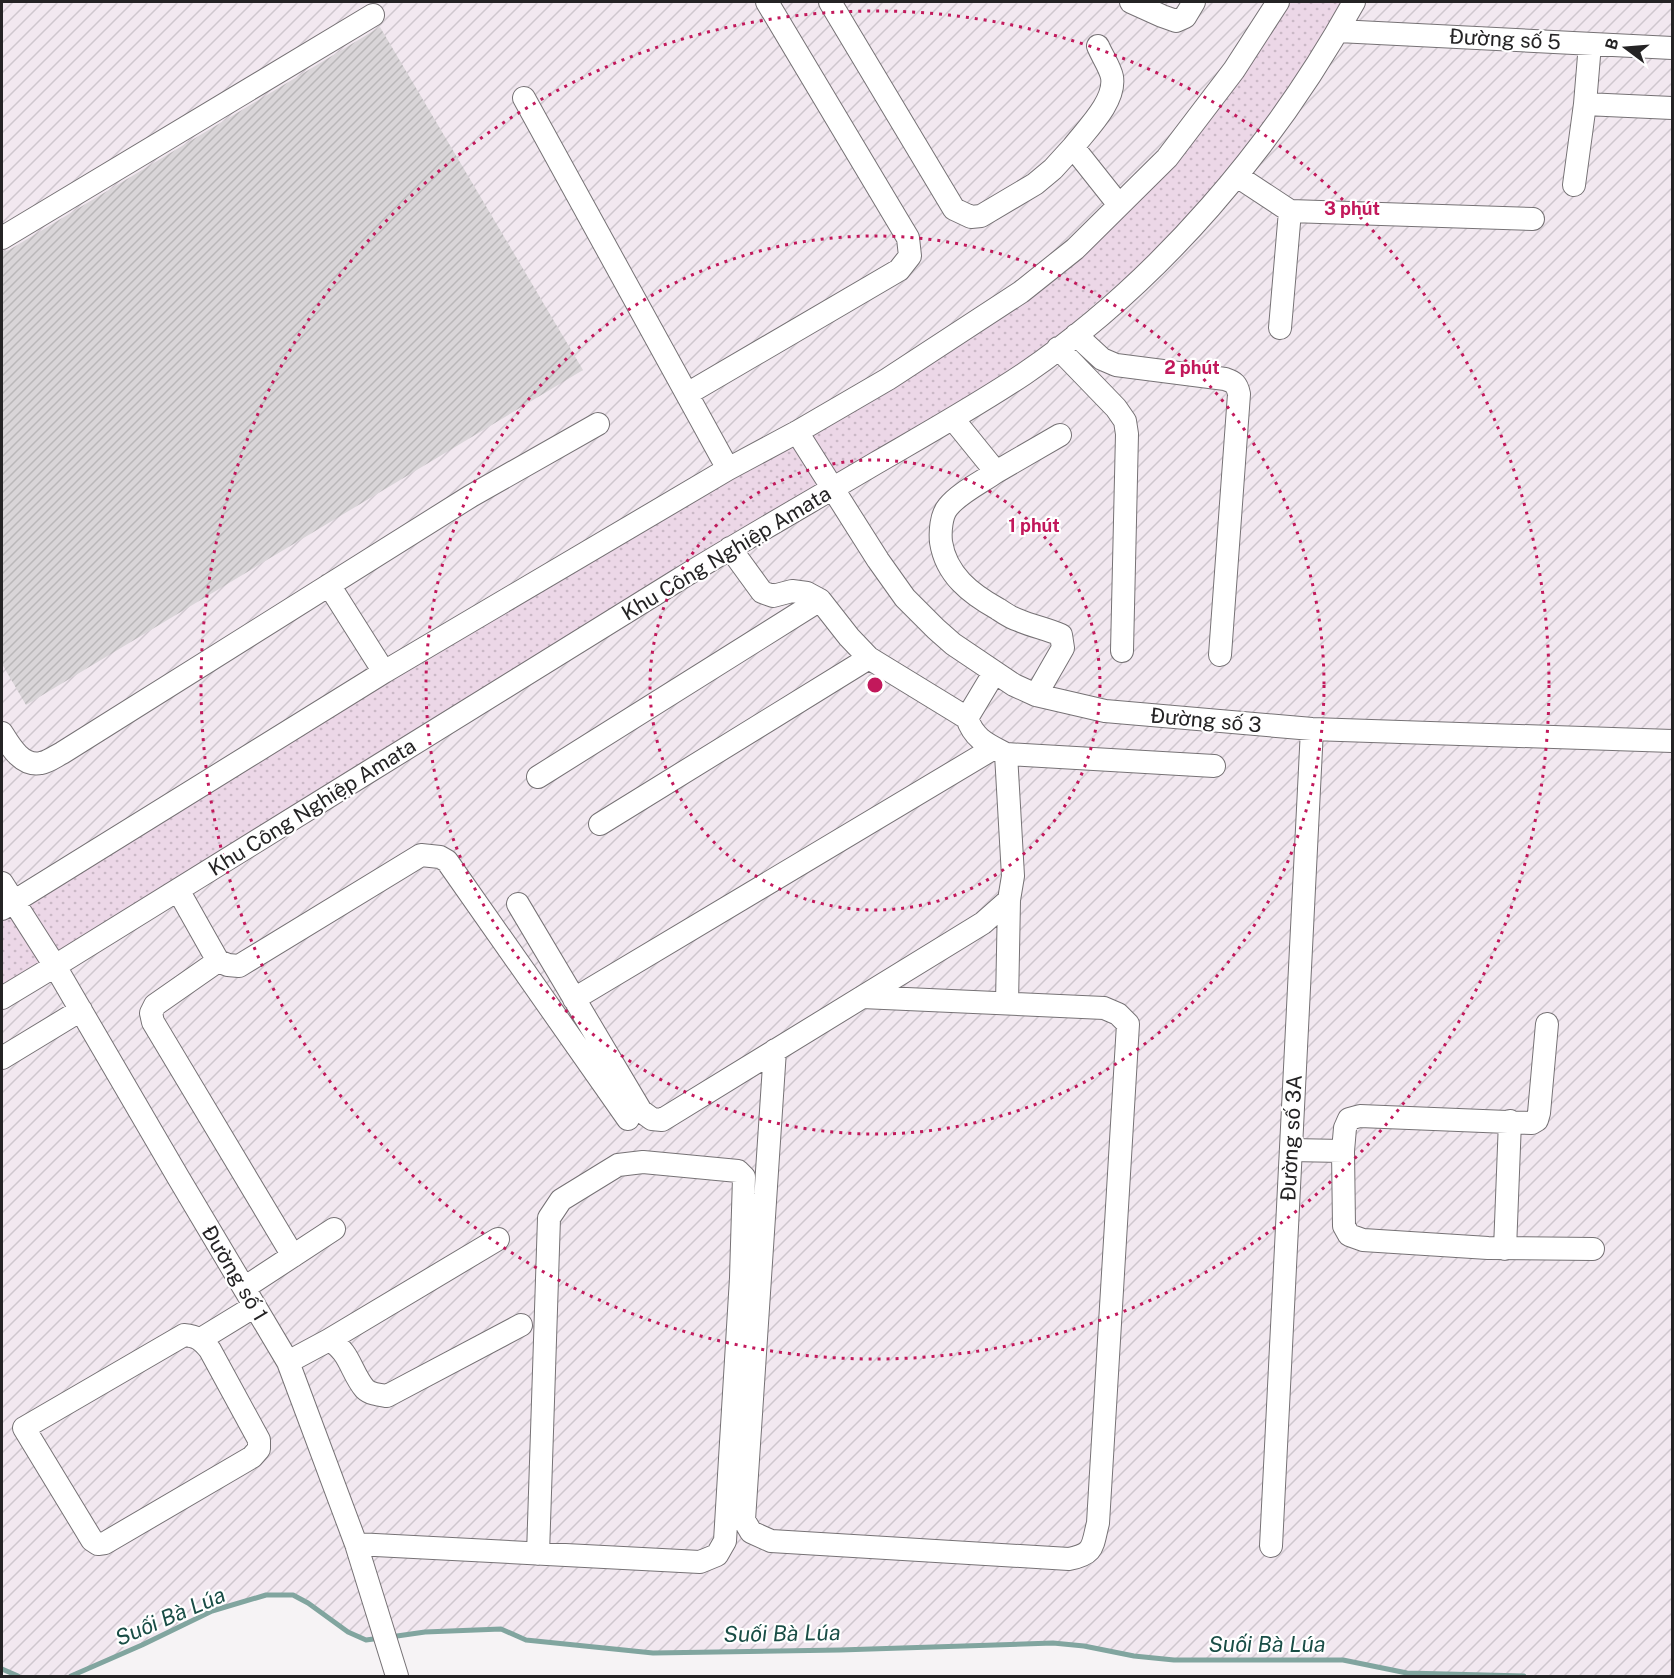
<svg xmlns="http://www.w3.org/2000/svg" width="1674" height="1678" font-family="'Public Sans',sans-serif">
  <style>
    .industrial { fill: url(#industrial-furrows) }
    .grass { fill: url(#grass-dots) }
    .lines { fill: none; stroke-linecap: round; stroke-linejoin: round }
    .stream { stroke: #81a59f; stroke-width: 5 }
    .building { fill: url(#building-hatch) }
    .minor-casing { stroke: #767275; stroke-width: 24 }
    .minor { stroke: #fff; stroke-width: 22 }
    .ring { fill: none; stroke: #c2185b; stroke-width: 3; stroke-dasharray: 3 6 }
    .labels { text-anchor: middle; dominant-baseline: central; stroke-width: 4.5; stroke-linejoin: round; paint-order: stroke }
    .street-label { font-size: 21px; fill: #242324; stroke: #fff }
    .water-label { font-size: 22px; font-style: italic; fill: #194d46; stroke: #fff }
    .centre { fill: #c2185b; stroke: #fff; stroke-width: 3 }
    .ring-label { font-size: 18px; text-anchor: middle; font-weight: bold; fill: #c2185b; stroke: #fff; stroke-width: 4.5; stroke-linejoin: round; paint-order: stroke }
  </style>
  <defs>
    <pattern id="industrial-furrows" width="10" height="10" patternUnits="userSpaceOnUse" patternTransform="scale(1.5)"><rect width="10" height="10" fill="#f2e8f0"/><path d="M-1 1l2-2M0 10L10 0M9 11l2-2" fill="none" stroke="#cfc7ce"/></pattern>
    <pattern id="grass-dots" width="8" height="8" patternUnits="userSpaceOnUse" patternTransform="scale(1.5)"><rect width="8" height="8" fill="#ecd7e7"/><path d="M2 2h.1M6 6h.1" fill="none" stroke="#cab8c6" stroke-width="1.8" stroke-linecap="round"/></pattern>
    <pattern id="building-hatch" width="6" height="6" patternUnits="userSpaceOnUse" patternTransform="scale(1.5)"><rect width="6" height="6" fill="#d9d5d8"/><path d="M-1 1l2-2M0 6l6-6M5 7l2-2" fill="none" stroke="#bab7b9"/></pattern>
  </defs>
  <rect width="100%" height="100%" fill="#f6f3f5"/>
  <!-- industrial -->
  <path class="industrial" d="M2 2H1672V1676H1499L1407 1673 1342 1660H1174L1134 1656 1084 1646 1052 1643 653 1653 526 1640 501 1629 425 1632 366 1640 348 1632 308 1603 293 1595H266L212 1611 142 1645 71 1676H18L2 1669Z"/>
  <!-- grass -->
  <path class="grass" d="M1291 2H1342L1329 25 1280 100 1229 169 1153 254 1068 327 1019 364 947 410 832 476 808 438 896 387 980 333 1029 300 1083 256 1243 75Z
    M797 444 821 483 723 539 55 954 24 908 391 681 734 478Z
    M13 914 44 960 2 985V921Z"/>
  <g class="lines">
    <!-- stream -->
    <path class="stream" d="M390 1637 425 1632 501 1629 526 1640 653 1653 840 1650 1053 1643 1084 1646 1134 1656 1174 1660H1343L1407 1673 1524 1676
      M2 1669 18 1676
      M71 1676 142 1645 212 1611 266 1595H293L308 1603 348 1632 366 1640 381 1638"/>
  </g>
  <!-- building -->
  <path class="building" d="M380 27 583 370 26 705 2 664V252L9 250Z"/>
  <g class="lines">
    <!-- minor casing -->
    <g class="minor-casing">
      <path id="minor" d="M830 2 954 209 971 217 981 216 1035 184 1053 169 1073 147
        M1131 2 1162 16 1176 21 1185 17 1194 2
        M1338 31 1672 48
        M1098 46C1102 56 1110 67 1112 77 1116 101 1087 129 1073 147L1119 205
        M524 98 728 469
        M1585 104 1672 108
        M1237 176 1290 211 1533 219
        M1574 185 1585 104 1590 44
        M2 238 373 15
        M1280 328 1290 211
        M1076 335 1102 359 1116 365 1225 379C1234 382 1237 384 1239 394L1220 655
        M1058 348 1116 408 1125 421 1127 434 1122 651
        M687 394 899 270 910 256 908 238 767 2
        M953 419 996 472 1060 435
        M797 432 878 560 905 598 936 629 953 644 1014 685 1036 695 1105 711 1312 729 1672 741
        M996 472C982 482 959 493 948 507 941 515 940 532 941 542 946 575 971 594 998 609 1004 613 1011 618 1018 620 1032 626 1047 629 1061 635L1063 648 1036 695
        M730 548 762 592 773 596 792 591 807 593 820 600 849 637 869 658 967 718
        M329 585 384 672
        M994 673 967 718C974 739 987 744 1006 754L1214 766
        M2 733C10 746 22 767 41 763 48 762 56 756 62 753L471 496 598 424
        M538 777 820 600
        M600 824 869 658
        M2 883 55 966 178 1177 288 1362 356 1544 397 1676
        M178 890 218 961 228 965 239 966 421 855 440 857 447 861 628 1119
        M518 904 641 1111 652 1119 662 1120 983 923 1009 900 1013 876 1006 754
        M2 909 384 672 728 469 797 432 888 379 1021 292 1075 249 1167 158 1234 70 1278 2
        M218 961 155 1005 151 1013 153 1022 293 1256
        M2 998 55 966C263 837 470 709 678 580 743 540 810 502 876 463 926 434 976 406 1024 374 1160 281 1275 145 1354 2
        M574 999 994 748
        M1007 1003 1009 900
        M775 1050 744 1520 751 1532 771 1541 1069 1559C1095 1554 1092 1546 1098 1523L1128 1024 1118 1014 1104 1008 862 997
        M2 1058 81 1010
        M1291 1150 1343 1151 1345 1128 1349 1119 1360 1116 1532 1123 1537 1120 1539 1113 1547 1024
        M1343 1151 1344 1226 1349 1235 1363 1240 1488 1248 1593 1249
        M1505 1249 1510 1121
        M244 1288 334 1229
        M184 1335C197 1336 202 1340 210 1350L259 1440V1449L252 1457 105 1543 98 1544 92 1540 24 1428Z
        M201 1339 255 1306
        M329 1340 498 1239
        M288 1362 329 1340C350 1351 351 1373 365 1389 370 1394 380 1395 387 1396L521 1325
        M356 1544 700 1562 717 1555 725 1541 741 1278 744 1177 738 1171 643 1162 618 1165 561 1200 549 1218 538 1554
        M1271 1546 1312 729"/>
    </g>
    <!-- minor -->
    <use href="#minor" class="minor"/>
  </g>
  <!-- distance rings -->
  <g class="ring">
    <circle cx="875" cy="685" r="225"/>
    <circle cx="875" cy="685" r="449"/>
    <circle cx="875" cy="685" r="674"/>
  </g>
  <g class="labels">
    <!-- street labels -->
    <g class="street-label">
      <text transform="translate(1505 39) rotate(3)">Đường số 5</text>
      <text transform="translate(726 553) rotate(-31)">Khu Công Nghiệp Amata</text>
      <text transform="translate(1206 720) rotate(5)">Đường số 3</text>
      <text transform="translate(312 807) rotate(-32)">Khu Công Nghiệp Amata</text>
      <text transform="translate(1291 1138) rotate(-87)">Đường số 3A</text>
      <text transform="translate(235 1273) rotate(59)">Đường số 1</text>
    </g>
    <!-- water labels -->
    <g class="water-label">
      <text transform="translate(170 1616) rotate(-23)">Suối Bà Lúa</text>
      <text transform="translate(782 1633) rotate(-1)">Suối Bà Lúa</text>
      <text x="1267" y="1644">Suối Bà Lúa</text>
    </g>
  </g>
  <circle cx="875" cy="685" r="9" class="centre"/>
  <g class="ring-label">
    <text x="1352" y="215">3 phút</text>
    <text x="1192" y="374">2 phút</text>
    <text x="1034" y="532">1 phút</text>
  </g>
  <!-- border -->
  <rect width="1674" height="1678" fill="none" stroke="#242324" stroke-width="6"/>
  <!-- north arrow -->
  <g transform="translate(1626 48) rotate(286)" stroke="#ffffff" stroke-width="4.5" paint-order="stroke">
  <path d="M0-4.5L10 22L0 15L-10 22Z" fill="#242324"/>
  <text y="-9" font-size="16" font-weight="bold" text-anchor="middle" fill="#242324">B</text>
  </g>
</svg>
